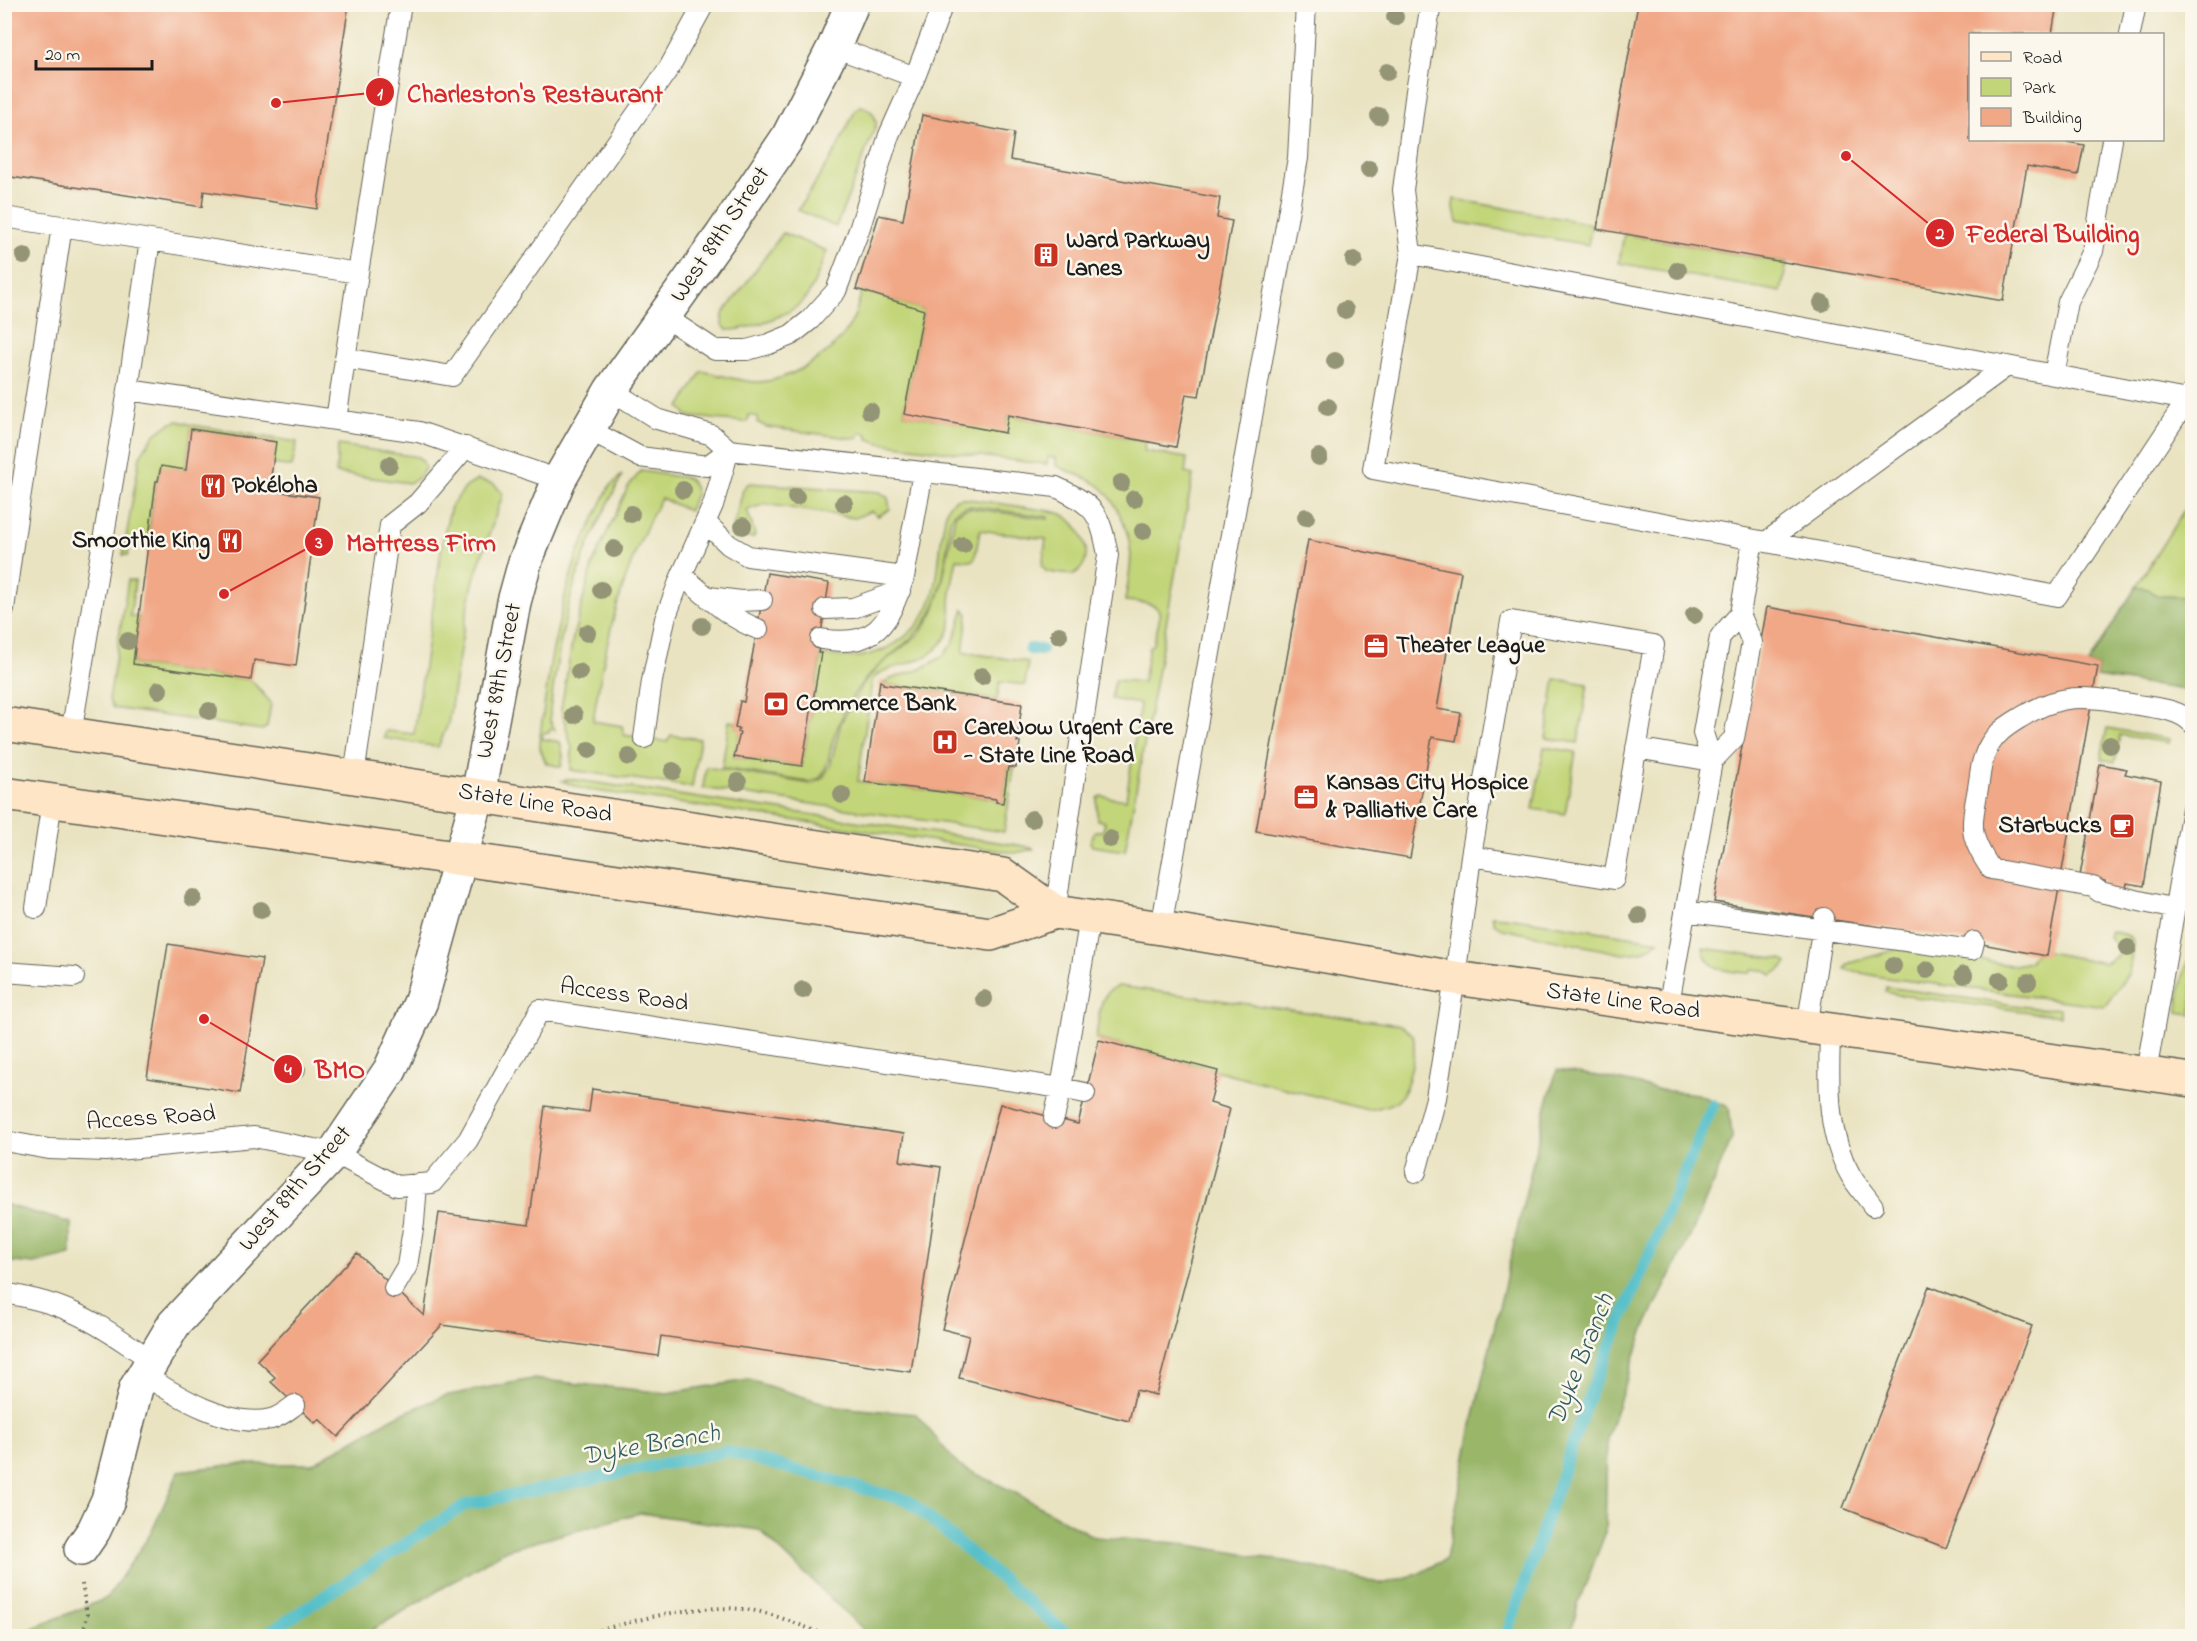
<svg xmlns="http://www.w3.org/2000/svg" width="2197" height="1641" font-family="'Indie Flower',sans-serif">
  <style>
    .green { fill: #c2d579; stroke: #6f784a; stroke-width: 1.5 }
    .forest { fill: #99b669; stroke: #5a6942; stroke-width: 1.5 }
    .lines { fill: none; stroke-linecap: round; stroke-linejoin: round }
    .stream { stroke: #4fbdc7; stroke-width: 12 }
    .building { fill: #f1a887 }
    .service-casing { stroke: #646256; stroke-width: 22 }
    .minor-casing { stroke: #646256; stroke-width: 36 }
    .tertiary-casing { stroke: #646256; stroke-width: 36 }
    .secondary-casing { stroke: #646256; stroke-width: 36 }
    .path { stroke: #646256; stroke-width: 4; stroke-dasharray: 1.5 4.5; stroke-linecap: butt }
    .service { stroke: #fff; stroke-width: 20 }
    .minor { stroke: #fff; stroke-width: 33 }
    .tertiary { stroke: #fff; stroke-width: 33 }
    .secondary { stroke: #fde5c5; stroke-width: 33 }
    .tree { fill: #949476 }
    .labels { text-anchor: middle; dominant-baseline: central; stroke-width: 5; stroke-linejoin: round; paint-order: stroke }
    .street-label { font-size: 24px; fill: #1c1c1c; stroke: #fbf7ec }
    .poi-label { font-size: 24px; font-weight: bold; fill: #1c1c1c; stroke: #fbf7ec; text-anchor: start }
    .water-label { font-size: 26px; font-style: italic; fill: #305c60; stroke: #fbf7ec }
    .leader { fill: none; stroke: #d62828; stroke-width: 2 }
    .callout-dot { fill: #d62828; stroke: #fbf7ec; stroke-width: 2 }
    .mark-label { font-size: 18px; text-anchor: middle; font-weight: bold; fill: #fff }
    .callout-label { font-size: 26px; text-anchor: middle; font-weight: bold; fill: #d62828; stroke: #fbf7ec; stroke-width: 5; stroke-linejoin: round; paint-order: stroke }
  </style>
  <rect width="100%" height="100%" fill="#fbf7ec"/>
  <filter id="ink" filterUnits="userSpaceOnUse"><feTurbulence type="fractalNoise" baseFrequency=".0167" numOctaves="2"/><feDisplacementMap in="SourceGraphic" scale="12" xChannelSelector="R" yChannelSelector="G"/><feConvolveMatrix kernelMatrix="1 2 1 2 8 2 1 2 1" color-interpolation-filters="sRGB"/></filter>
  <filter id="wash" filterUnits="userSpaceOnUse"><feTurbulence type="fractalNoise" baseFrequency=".008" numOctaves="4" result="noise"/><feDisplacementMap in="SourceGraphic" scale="24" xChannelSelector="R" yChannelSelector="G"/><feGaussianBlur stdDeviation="1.35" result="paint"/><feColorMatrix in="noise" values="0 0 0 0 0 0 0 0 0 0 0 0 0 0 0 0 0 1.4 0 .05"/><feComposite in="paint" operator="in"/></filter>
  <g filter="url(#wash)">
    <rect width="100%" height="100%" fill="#e9e3c1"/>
    <!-- green -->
    <path class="green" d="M861 106C871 109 876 115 876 125L836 227 798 210 835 152 856 109Z
      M1454 199 1592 224 1588 245 1457 222 1453 205Z
      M783 233 827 251C820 266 815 287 805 299 793 314 746 331 727 330L722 324 723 314Z
      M1624 234 1787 263 1781 292 1619 263Z
      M862 290 924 310 904 414 1005 432 1008 415 1145 441 1144 451 1187 458 1185 473 1193 475 1125 851 1092 846 1090 842 1095 831H1103L1105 822 1097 820V798L1101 796 1126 800 1140 704 1111 699 1115 680 1143 682 1149 647 1153 644C1163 608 1167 604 1125 601 1131 565 1136 549 1120 515 1115 504 1108 492 1098 485 1085 476 1069 473 1056 465V458L1048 457 1047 464 1034 463 880 443 868 439V434L860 432 858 438H850L766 427 757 422 758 417 749 415 748 421 745 422 693 417 688 416 680 407 702 371C716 374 744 382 757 382 791 381 837 352 852 321 857 312 859 300 862 290Z
      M178 421 192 425 297 442 292 467 273 464 275 442 191 429 186 470 161 467 158 481H156L148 540 131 538 128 555H123L140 456 153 436 169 424Z
      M338 445 418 457 423 462 425 468 419 478 409 483 336 473Z
      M641 471 687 478 691 481 696 491 689 511 661 498C621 572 606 638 593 721L622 726 624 735 667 742 671 735 700 739 692 787 571 770 572 748 561 709 573 637 593 563 628 487Z
      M622 475C609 504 592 532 582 562 564 610 557 660 550 710V720L555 730 550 729 549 733H543L542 739 560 742 563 756 561 767 546 763 540 748V735L551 659 565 595 577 555 591 525 609 487Z
      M477 480 494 484 503 494 474 579 464 626 448 724 438 747 384 738 386 731 414 734 443 538 451 506 466 487Z
      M750 483 880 492 888 498 890 509 878 516 871 511 855 518 765 504 747 510 755 535 753 538 737 535 733 528 743 490 746 485Z
      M2192 497V597L2158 596 2148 589 2136 587Z
      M962 498 1050 511C1057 512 1063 514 1068 518 1086 532 1096 564 1072 575L1047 572 1042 566 1046 539 980 530 975 558 972 561 957 559C954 574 950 590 950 606 950 614 953 620 950 628 934 672 885 659 872 681L858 781 996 799V802L1003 803 1008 767 1014 768 1004 832 703 788 706 767 811 784 822 779 830 766 841 722 863 684 879 666 920 633 932 615 941 589 955 515 964 509 970 508 1048 519V517L971 506C960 506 954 511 950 521 945 556 945 603 919 630 893 658 870 666 849 702 843 714 837 726 833 740 829 753 829 767 820 778L808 782 722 768 729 721 736 722V728L739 729 740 733 734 757 802 766 821 655C833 656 845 658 857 657 893 652 925 628 934 592 941 564 939 534 948 506L956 499Z
      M128 580 135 581 130 616 139 617 133 664 251 680 271 703 267 727 262 730 113 708 109 700Z
      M964 609 968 614 963 652 1028 662 1025 685 1000 682 997 700 883 684 888 680 921 669 942 657 953 643Z
      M1555 679 1588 684 1578 743 1546 738Z
      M2107 728 2170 739 2169 743 2120 735 2115 762 2101 759Z
      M1544 747 1576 752 1565 814 1533 809Z
      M570 779 1024 846 1034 849 1015 853 583 789 562 781Z
      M1492 916 1514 918 1659 941 1642 952 1623 954 1503 929 1494 923Z
      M2111 931 2129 936 2133 943 2129 973 2105 1006 1880 977 1845 969 1846 965 1850 963 1897 949 1955 956 2016 966 2030 961 2035 954 2047 952 2105 963 2120 954 2109 936Z
      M1703 948 1781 959 1787 963 1784 967 1772 975 1764 970H1753L1750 973C1730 972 1707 971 1703 948Z
      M2192 957V1015L2178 1013C2178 1000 2183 965 2192 957Z
      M1118 986 1400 1025 1413 1035C1417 1050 1409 1088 1399 1099 1392 1106 1377 1108 1368 1110L1096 1039C1099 1021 1097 992 1118 986Z
      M1886 987 2042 1009 2060 1008V1016L1899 995 1885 992Z"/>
    <!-- forest -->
    <path class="forest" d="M2136 587 2148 589 2158 596 2192 597V691L2096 677 2098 666 2088 664Z
      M1557 1070 1604 1077 1661 1090 1697 1094 1729 1107 1732 1138 1694 1228 1644 1329 1607 1438 1605 1534 1578 1604 1570 1636H870L759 1530 640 1513 506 1550 362 1636H23L33 1628 107 1598 151 1533 179 1471 238 1464H312L394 1417 444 1396 532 1379 667 1393 749 1380 837 1407 916 1414 959 1466 1012 1491 1094 1537 1177 1543 1296 1563 1382 1584 1418 1574 1446 1559 1474 1415 1546 1106Z
      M4 1204 71 1223V1255L34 1264 5 1261Z"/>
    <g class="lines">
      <!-- stream -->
      <path class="stream" d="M1030 649 1041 650
        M263 1636 465 1505 726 1451 909 1501 1069 1636
        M1506 1636 1591 1391 1713 1105"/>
    </g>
    <g id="blocks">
      <!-- building -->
      <path class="building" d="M5 4H349L317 209 204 191 202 207 5 176Z
        M1638 4H2057L2052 34H1970V140H2056L2084 145 2078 175 2027 166 2003 301 1597 229Z
        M922 115 1014 133 1010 160 1220 198 1217 218 1232 221 1199 396 1186 394 1176 447 1008 415 1005 433 904 414 924 310 856 289 879 215 903 220Z
        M191 429 276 442 269 490 319 497 296 666 254 660 251 680 133 664 156 481H158L161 466 186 470Z
        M1308 540 1461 572 1437 709 1461 713 1456 741 1432 737 1410 858 1256 831Z
        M767 573 829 583 818 653H821L802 766 734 757 740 733 738 732 739 729 735 728 740 701 744 702Z
        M1767 607 2098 666 2047 956 1928 934 1714 902Z
        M880 681 883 682V684L1022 704 1017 742H1020L1016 768 1008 767 1003 803 996 802V799L865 782Z
        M2100 764 2127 769 2125 774 2161 781 2144 886 2127 883 2125 894 2103 890 2105 881 2080 876Z
        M168 944 262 959 240 1093 147 1078Z
        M1099 1040 1218 1071 1210 1103 1230 1109 1156 1395 1136 1390 1129 1421 959 1378 969 1336 942 1329 1000 1104 1078 1124Z
        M592 1089 904 1134 900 1161 941 1167 911 1372 661 1336 658 1356 442 1325 338 1437 319 1419 315 1423 271 1382 275 1377 257 1360 357 1253 424 1316 439 1213 529 1225 545 1106 589 1112Z
        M1929 1286 2032 1326 1946 1548 1843 1508Z"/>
    </g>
  </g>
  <g filter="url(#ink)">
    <use href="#blocks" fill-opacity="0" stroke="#646256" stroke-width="1.5"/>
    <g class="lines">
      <!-- service casing -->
      <g class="service-casing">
        <path id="service" d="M2130 34 2136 4
          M834 47 915 77 943 4
          M4 217 150 240 128 390 419 432 559 480
          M150 240 358 273 401 4
          M1411 254 1403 190 1416 91 1431 4
          M665 317 715 350H747L769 344 791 335 810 320 836 291 859 230 889 135 915 77
          M345 358 452 376 669 68 704 4
          M2054 375 2068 302 2093 251 2112 140
          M611 390 657 419 712 435 729 450 1056 487C1095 505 1100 513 1108 555L1055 912
          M2187 400 1411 254 1373 469 2057 596 2187 400 2192 392
          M336 420 358 273
          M588 429 640 457 707 466 729 450
          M706 523 729 545 748 556 904 577 923 472
          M1766 542 2007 366
          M4 550 12 551 62 226
          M682 576C708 596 726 617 758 629
          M709 597 741 601 762 600
          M4 609 12 551
          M825 609 853 608 900 591
          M821 639C876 648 888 625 904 577
          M71 734 128 390
          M644 738 652 681 665 619 680 579 713 505 729 450
          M1636 748 1712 761
          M1712 761 1734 738 1744 686 1752 642 1740 614
          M354 776 390 525 418 503 466 447
          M36 908 52 801
          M2175 909 2100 892 2093 887 1991 869C1968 836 1971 827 1978 788 1980 778 1980 767 1984 757 1990 738 2003 728 2020 718 2064 690 2089 697 2138 705 2156 708 2179 709 2192 723
          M1685 911 1972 950 1974 942
          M1161 928 1298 158 1306 4
          M4 972 74 977
          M1668 1009 1712 761 1703 733 1720 637 1740 614 1753 540
          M1807 1028 1824 918
          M1830 1031C1829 1081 1825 1131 1851 1176 1857 1186 1866 1196 1873 1206
          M2146 1073 2192 809
          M1054 1118 1061 1088 1085 1093
          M4 1141 49 1149 106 1151 254 1137 334 1153 397 1186 432 1183 468 1140 540 1010 1061 1088 1090 918
          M1416 1172 1436 1098 1455 978 1471 856 1511 621 1654 645 1614 879 1471 856
          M394 1288 407 1266 414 1223 417 1184
          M4 1293C27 1297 51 1302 72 1312 101 1324 126 1344 152 1360
          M144 1375C177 1396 230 1429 271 1419 280 1417 288 1410 295 1405"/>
      </g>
      <!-- minor casing -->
      <g class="minor-casing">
        <path id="minor" d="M81 1549 94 1530 108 1500 136 1388 174 1324 334 1153 390 1070 421 1001 478 795"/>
      </g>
      <!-- tertiary casing -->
      <g class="tertiary-casing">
        <path id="tertiary" d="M478 795 514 602 525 562 559 480 611 390 722 235 788 137 834 47 852 4"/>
      </g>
      <!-- secondary casing -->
      <g class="secondary-casing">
        <path id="secondary" d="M4 724 1003 875 1055 912 1161 928 1455 978 2192 1080
          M4 794 991 934 1055 912"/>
      </g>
      <!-- path -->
      <path class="path" d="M82 1584 87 1614 83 1636
        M577 1636C633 1622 691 1602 750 1610 777 1614 803 1627 829 1636"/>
      <!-- service -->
      <use href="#service" class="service"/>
      <!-- minor -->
      <use href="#minor" class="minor"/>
      <!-- tertiary -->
      <use href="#tertiary" class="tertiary"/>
      <!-- secondary -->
      <use href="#secondary" class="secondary"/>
    </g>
    <!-- trees -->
    <g class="tree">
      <circle cx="1395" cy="17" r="9"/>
      <circle cx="1387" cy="72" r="9"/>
      <circle cx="1379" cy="116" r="9"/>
      <circle cx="1369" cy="169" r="9"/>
      <circle cx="24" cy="256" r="9"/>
      <circle cx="1354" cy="260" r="9"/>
      <circle cx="1678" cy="270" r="9"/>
      <circle cx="1822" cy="303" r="9"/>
      <circle cx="1345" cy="310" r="9"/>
      <circle cx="1335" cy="361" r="9"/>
      <circle cx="1328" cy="407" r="9"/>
      <circle cx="870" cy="411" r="9"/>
      <circle cx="1319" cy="457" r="9"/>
      <circle cx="389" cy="465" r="9"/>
      <circle cx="1121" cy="483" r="9"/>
      <circle cx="683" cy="490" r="9"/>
      <circle cx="796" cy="497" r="9"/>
      <circle cx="1134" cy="499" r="9"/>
      <circle cx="844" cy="503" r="9"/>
      <circle cx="631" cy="514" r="9"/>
      <circle cx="1306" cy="517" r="9"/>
      <circle cx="743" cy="526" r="9"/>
      <circle cx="1143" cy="531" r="9"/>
      <circle cx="963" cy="545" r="9"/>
      <circle cx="614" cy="549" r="9"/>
      <circle cx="601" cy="590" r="9"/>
      <circle cx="1694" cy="615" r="9"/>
      <circle cx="702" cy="626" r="9"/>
      <circle cx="587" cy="633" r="9"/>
      <circle cx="1059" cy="635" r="9"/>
      <circle cx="128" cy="641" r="9"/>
      <circle cx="579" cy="672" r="9"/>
      <circle cx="982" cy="676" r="9"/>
      <circle cx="159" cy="690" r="9"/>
      <circle cx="209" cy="711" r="9"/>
      <circle cx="574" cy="715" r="9"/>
      <circle cx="2110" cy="745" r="9"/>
      <circle cx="589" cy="750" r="9"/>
      <circle cx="629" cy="757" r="9"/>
      <circle cx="673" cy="771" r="9"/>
      <circle cx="738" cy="782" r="9"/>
      <circle cx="842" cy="795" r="9"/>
      <circle cx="1032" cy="819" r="9"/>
      <circle cx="1110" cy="839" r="9"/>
      <circle cx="193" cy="898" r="9"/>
      <circle cx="261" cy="910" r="9"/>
      <circle cx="1639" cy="916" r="9"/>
      <circle cx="2128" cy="948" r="9"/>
      <circle cx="1893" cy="966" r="9"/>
      <circle cx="1927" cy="970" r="9"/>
      <circle cx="1964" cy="975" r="9"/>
      <circle cx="2000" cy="980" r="9"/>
      <circle cx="2028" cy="982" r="9"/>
      <circle cx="803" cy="990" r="9"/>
      <circle cx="984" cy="999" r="9"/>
      <circle cx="297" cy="1070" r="9"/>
    </g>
  </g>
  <!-- icons -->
  <defs>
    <g id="building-square" transform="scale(1.35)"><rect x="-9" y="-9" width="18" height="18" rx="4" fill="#c8321e" stroke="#fbf7ec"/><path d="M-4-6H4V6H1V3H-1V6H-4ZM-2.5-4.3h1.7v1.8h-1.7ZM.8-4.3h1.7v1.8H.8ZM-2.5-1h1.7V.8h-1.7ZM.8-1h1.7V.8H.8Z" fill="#fff"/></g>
    <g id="restaurant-square" transform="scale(1.35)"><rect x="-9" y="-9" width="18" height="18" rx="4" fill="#c8321e" stroke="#fbf7ec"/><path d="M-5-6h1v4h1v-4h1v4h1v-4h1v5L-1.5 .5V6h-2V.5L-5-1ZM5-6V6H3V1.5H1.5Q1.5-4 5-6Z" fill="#fff"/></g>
    <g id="office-square" transform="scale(1.35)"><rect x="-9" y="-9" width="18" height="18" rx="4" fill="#c8321e" stroke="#fbf7ec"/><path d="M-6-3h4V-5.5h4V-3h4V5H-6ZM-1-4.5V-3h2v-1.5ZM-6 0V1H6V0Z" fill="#fff"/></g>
    <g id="bank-square" transform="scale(1.35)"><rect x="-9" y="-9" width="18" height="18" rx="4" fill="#c8321e" stroke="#fbf7ec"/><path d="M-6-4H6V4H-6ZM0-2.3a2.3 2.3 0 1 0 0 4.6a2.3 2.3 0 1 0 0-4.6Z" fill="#fff"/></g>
    <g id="hospital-square" transform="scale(1.35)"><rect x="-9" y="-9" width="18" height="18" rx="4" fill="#c8321e" stroke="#fbf7ec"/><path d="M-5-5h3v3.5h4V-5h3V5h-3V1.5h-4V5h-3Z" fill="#fff"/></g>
    <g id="cafe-square" transform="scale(1.35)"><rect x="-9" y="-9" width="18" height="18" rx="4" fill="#c8321e" stroke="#fbf7ec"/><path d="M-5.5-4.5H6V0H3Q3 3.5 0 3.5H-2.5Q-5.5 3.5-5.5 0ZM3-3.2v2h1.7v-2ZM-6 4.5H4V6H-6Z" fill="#fff"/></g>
  </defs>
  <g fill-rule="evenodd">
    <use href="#building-square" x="1046" y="255"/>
    <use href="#restaurant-square" x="213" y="486"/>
    <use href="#restaurant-square" x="230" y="541"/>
    <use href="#office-square" x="1376" y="646"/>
    <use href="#bank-square" x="776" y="704"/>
    <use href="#hospital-square" x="945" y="742"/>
    <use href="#office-square" x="1306" y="797"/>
    <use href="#cafe-square" x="2122" y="826"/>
  </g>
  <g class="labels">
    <!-- street labels -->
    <g class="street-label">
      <text transform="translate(721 235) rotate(-56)">West 89th Street</text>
      <text transform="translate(500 681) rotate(-79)">West 89th Street</text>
      <text transform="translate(535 804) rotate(9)">State Line Road</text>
      <text transform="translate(624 996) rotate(8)">Access Road</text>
      <text transform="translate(1623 1002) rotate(8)">State Line Road</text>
      <text transform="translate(151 1119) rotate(-4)">Access Road</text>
      <text transform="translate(296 1189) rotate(-49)">West 89th Street</text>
    </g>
    <!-- poi labels -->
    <g class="poi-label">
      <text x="1066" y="241">Ward Parkway<tspan x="1066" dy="28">Lanes</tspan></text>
      <text x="232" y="486">Pokéloha</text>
      <text x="210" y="541" text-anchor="end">Smoothie King</text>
      <text x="1396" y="646">Theater League</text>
      <text x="796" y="704">Commerce Bank</text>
      <text x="964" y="728">CareNow Urgent Care<tspan x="964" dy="28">- State Line Road</tspan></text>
      <text x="1326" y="783">Kansas City Hospice<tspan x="1326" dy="28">&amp; Palliative Care</tspan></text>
      <text x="2102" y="826" text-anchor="end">Starbucks</text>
    </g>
    <!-- water labels -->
    <g class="water-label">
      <text transform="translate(1582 1360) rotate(-68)">Dyke Branch</text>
      <text transform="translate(651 1446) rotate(-10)">Dyke Branch</text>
    </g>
  </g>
  <!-- callouts -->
  <path class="leader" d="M276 103L380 92M1846 156L1940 233M224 594L319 542M204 1019L288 1069"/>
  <g class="callout-dot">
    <circle cx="276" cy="103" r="6"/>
    <circle cx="1846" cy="156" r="6"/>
    <circle cx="224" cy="594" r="6"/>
    <circle cx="204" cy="1019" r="6"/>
    <circle cx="380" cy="92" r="15"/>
    <circle cx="1940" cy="233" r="15"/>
    <circle cx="319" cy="542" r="15"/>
    <circle cx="288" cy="1069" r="15"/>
  </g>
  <g class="mark-label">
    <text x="380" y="99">1</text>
    <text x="1940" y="239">2</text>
    <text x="319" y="548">3</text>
    <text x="288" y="1075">4</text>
  </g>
  <g class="callout-label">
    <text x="535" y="102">Charleston's Restaurant</text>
    <text x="2053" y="242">Federal Building</text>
    <text x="421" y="551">Mattress Firm</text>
    <text x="340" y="1078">BMO</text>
  </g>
  <!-- margin -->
  <rect width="2197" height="1641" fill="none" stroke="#fbf7ec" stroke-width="24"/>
  <!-- legend -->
  <rect x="1969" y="33" width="195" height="108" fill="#fbf7ec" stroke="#a29f99" stroke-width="1.5"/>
  <rect x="1981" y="52" width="30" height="9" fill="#fde5c5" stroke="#a29f99" stroke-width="1.5"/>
  <text x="2023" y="63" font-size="18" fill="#1c1c1c">Road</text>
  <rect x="1981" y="78" width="30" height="18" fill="#c2d579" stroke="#a29f99" stroke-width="1.5"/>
  <text x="2023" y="93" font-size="18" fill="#1c1c1c">Park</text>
  <rect x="1981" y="108" width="30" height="18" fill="#f1a887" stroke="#a29f99" stroke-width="1.5"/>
  <text x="2023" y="123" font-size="18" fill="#1c1c1c">Building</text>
  <!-- scale -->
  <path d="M36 60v9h116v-9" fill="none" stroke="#1c1c1c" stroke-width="3"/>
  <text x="45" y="60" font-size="18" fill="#1c1c1c" stroke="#fbf7ec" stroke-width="4.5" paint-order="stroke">20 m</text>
</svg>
